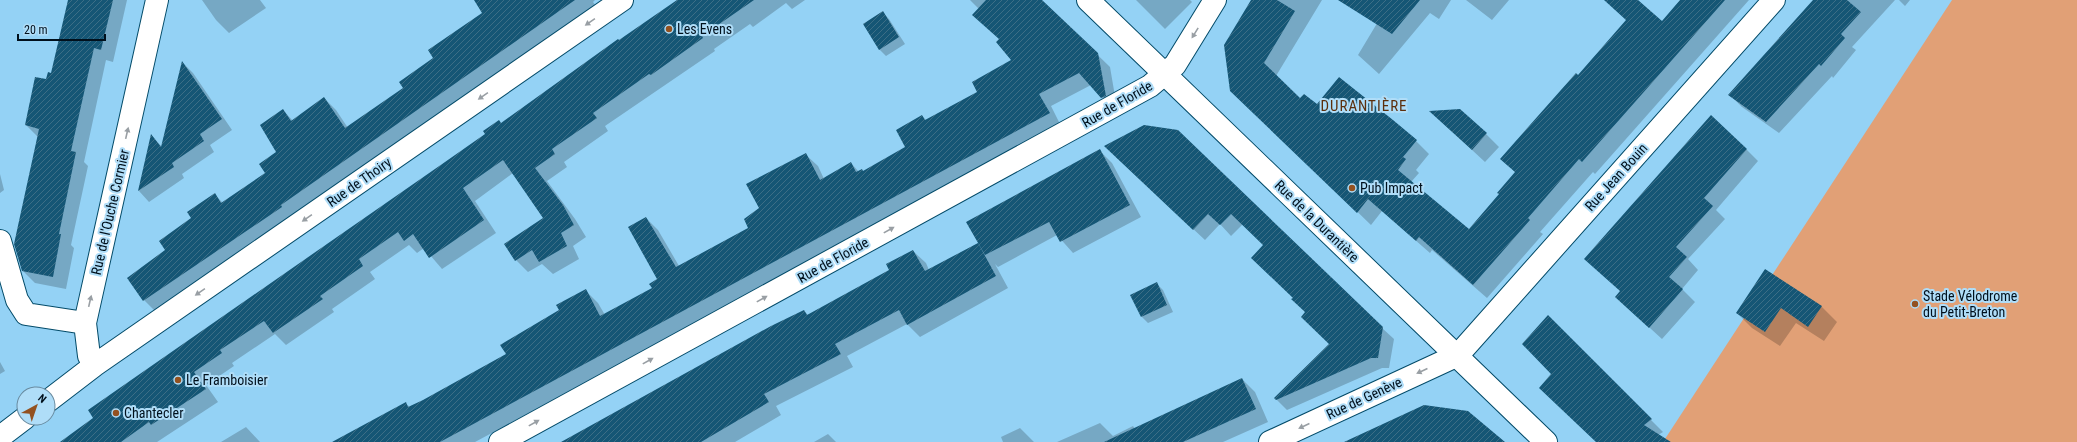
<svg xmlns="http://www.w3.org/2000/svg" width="2077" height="442" font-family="'Roboto Condensed',sans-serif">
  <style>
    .garden { fill: #e1a076 }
    .shadow { fill: #0003 }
    .building { fill: url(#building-hatch) }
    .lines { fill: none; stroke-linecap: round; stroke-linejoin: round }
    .minor-casing { stroke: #034b69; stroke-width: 24 }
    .tertiary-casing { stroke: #034b69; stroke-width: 24 }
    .minor { stroke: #fff; stroke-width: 22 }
    .tertiary { stroke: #fff; stroke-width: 22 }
    .oneway { fill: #999fa4 }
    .poi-dot { fill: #935120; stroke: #afddf8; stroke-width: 1.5 }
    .labels { text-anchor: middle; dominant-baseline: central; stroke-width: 4; stroke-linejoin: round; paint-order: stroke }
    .poi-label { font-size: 14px; fill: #00101c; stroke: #afddf8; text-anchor: start }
    .street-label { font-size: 14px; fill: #00101c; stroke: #afddf8 }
    .neighbourhood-label { font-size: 15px; letter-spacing: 1px; fill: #5c2f0c; stroke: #afddf8 }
  </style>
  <defs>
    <pattern id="building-hatch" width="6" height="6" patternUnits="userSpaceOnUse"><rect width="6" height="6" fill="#155675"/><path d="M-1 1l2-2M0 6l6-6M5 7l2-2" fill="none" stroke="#3c6e86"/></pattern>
  </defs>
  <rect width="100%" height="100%" fill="#94d2f5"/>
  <!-- garden -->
  <path class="garden" d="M1952 0H2077V442H1663Z"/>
  <!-- shadow -->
  <path class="shadow" d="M70 0H127L113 62 106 60 84 162 88 166 71 245 74 248 66 289 35 283 23 271 38 137 26 125 52 74Z
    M202 0H260L266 8 229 33 216 20Z
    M479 0H595L593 2 596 6 156 312 144 300 129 278 167 251 192 218 215 195 223 203 267 173 278 152 283 110 293 121 324 98 336 110 348 128 405 89 483 13Z
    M680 0H805L792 9 786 3 753 27 750 24 714 49 715 51 605 126 608 131 564 162 567 167 547 181 575 219 586 237 573 246 579 259 553 274 542 264 528 272 516 260 545 219 513 173 475 201 496 233 442 269 424 248 417 253 409 245 370 272 375 279 332 309 334 312 286 345 275 334 232 363 234 366 206 385 218 402 157 442H61L502 124Z
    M970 0H1041L1110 67 1117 108 1114 110 1091 85 1051 106 1061 126 475 442H347L406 404 410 407 423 401 507 354 586 291 598 303 605 315 653 289 659 280 646 218 658 230 679 266 749 228 760 208 805 154 818 166 824 179 851 163 859 172H864L906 147 922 116 927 121 978 93 1013 60 979 9Z
    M1136 0H1190L1192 2 1165 29Z
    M1252 0H1322L1276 76 1262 120Z
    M1391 0H1451L1439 19 1430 13 1379 74 1358 55Z
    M1466 0H1509L1492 20Z
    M1625 0H1636L1662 23 1681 0H1749L1595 174 1593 172 1540 232 1543 234 1487 298 1432 250 1430 253 1382 211 1371 225 1277 134 1300 100 1416 141 1429 154 1416 170 1419 173 1411 182 1469 231 1501 194 1516 173 1501 159 1578 76 1627 20Z
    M1814 0H1895L1852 47 1856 50 1833 78 1832 76 1779 133 1742 107 1730 95Z
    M1899 0H1910L1905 6Z
    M883 13 889 19 905 44 886 56 879 49Z
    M183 63 193 73 232 130 210 145 214 152 182 174 184 178 149 202 139 191 152 136 162 147Z
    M1431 112 1486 134 1499 147 1485 162Z
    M1144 126 1382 328 1394 339 1389 368H1382L1287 410 1276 399 1331 344 1294 298 1264 245 1243 224 1231 236 1220 224 1205 240 1116 157Z
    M1746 149 1758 161 1716 210 1725 219 1688 259 1698 270 1682 289 1695 302 1662 339 1616 297Z
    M1100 151 1112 163 1141 217 1073 253 1057 235 998 267 995 264 1008 288 920 337 907 324 847 356 853 367 776 406 781 415 735 442H563L804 311 808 315 890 271 913 251 926 263 929 270 977 244 980 247Z
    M0 174 4 190 0 193Z
    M1766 270 1822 307 1837 322 1824 341 1796 323 1780 346 1752 328 1737 313Z
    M1156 283 1163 290 1173 312 1148 323 1142 317Z
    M1548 317 1663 432 1658 435 1667 442H1597L1553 374Z
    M0 362 5 371 0 374Z
    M1242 379 1255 392 1268 422 1223 442H1057L1100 423 1113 436 1133 426 1135 429Z
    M246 427 260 442H221Z
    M1020 428 1034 442H1003L1001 437Z
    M828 434 836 442H814Z"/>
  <!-- building -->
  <path class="building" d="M68 0H113L101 50 94 48 71 151 76 152 59 234H61L53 277 22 271 14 244 39 129 25 125 35 77 46 79 48 72 51 73Z
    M474 0H575L281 205 282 207 143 301 127 278 165 250 159 241 191 218 187 212 215 193 221 203 265 173 259 164 276 152 260 125 283 109 291 121 324 97 345 128 403 88 399 82 433 58 428 50 482 13Z
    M677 0H754L702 36 703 38 651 75 649 74 593 113 597 118 552 149 555 154 535 168 563 205 574 225 561 233 567 246 539 262 532 250 515 261 504 244 543 218 503 160 463 188 484 220 429 258 413 234 404 241 398 232 359 259 363 266 320 296 323 299 273 333 264 321 220 350 222 353 194 372 206 389 151 425 149 422 121 442H60L93 418 88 410 445 162 485 134 483 131 499 120 501 123 618 39 619 40Z
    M986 0H1042L1098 53 1106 96 1101 98 1079 73 1039 94 1050 113 440 442H332L406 402 408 407 423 400 506 354 500 345 559 310 556 305 586 289 600 316 652 288 649 284 657 279 628 227 646 217 676 267 748 228 744 219 759 208 746 184 806 153 820 180 851 162 856 172 862 169 863 171 905 147 896 130 922 115 925 120 977 92 972 82 1011 60 996 42 999 39 972 15Z
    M1251 0H1277L1295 11 1264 63 1300 98 1304 94 1317 104 1339 77 1393 120 1417 140 1403 157 1406 159 1398 170 1469 229 1499 194 1497 193 1515 172 1500 159 1576 73 1578 75 1626 20 1604 0H1638L1662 21 1680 0H1725L1582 162 1579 159 1528 218 1530 220 1473 285 1419 237 1416 241 1368 199 1357 213 1230 91 1224 45Z
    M1338 0H1420L1392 34Z
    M1813 0H1847L1861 12 1841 34 1845 38 1821 66 1819 64 1766 122 1728 95Z
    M883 11 899 37 879 50 863 24Z
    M182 61 222 119 200 134 204 141 172 163 174 167 138 191 151 134 161 147Z
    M1460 109 1487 133 1472 150 1429 111Z
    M1711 115 1747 149 1704 198 1713 206 1676 247 1687 257 1669 277 1683 289 1649 328 1615 297 1620 291 1584 259Z
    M1144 125 1178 130 1383 327 1378 358H1371L1276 400 1274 398 1329 344 1301 317 1305 312 1291 299 1293 298 1251 258 1263 245 1231 214 1220 225 1208 214 1193 230 1104 146Z
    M1100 149 1130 205 1060 242 1049 222 985 255 966 222Z
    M978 243 996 276 907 325 899 310 835 344 841 354 764 394 769 402 701 442H561L771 326 804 310 807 315 889 270 886 264 913 250 925 271Z
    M1765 269 1822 306 1808 327 1781 308 1765 332 1736 313Z
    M1157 282 1167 305 1141 317 1130 295Z
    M1548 315 1652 419 1644 425 1671 442H1596L1539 388 1551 374 1522 344Z
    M1242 378 1256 409 1183 442H1104Z
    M1424 405 1468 411 1505 442H1344Z"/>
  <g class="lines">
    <!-- minor casing -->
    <g class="minor-casing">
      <path id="minor" d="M0 241 17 300 26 314 85 323
        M95 365 89 356 85 323 157 0
        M48 401 95 365 622 0
        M0 437 25 418
        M500 442 1150 86 1175 65 1215 0
        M1270 442 1458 355 1774 0"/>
    </g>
    <!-- tertiary casing -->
    <g class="tertiary-casing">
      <path id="tertiary" d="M1088 0 1546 442"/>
    </g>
    <!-- minor -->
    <use href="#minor" class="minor"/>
    <!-- tertiary -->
    <use href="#tertiary" class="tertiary"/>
  </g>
  <!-- one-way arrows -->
  <defs><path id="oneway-solid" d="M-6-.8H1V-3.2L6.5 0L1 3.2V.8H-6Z"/></defs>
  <g class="oneway">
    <use href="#oneway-solid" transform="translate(590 22) rotate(145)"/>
    <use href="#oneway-solid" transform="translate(1195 33) rotate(122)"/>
    <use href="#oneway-solid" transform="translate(483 96) rotate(145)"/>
    <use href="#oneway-solid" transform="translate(127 133) rotate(-77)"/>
    <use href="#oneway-solid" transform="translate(307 218) rotate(145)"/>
    <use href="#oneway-solid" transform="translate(889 230) rotate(-29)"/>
    <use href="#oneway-solid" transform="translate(200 292) rotate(145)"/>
    <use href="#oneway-solid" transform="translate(762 299) rotate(-29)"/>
    <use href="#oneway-solid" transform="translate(90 301) rotate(-77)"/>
    <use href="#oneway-solid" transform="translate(648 361) rotate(-29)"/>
    <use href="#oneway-solid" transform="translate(1422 371) rotate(155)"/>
    <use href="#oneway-solid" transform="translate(534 423) rotate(-29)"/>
    <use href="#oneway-solid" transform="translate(1304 426) rotate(155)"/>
  </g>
  <!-- markers -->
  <g class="poi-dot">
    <circle cx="669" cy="29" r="4"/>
    <circle cx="1352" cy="188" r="4"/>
    <circle cx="1915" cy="304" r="4"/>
    <circle cx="178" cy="380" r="4"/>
    <circle cx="116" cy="413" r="4"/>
  </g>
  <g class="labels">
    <!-- poi labels -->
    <g class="poi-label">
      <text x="677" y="29">Les Evens</text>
      <text x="1360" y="188">Pub Impact</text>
      <text x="1923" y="296">Stade Vélodrome<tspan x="1923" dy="16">du Petit-Breton</tspan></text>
      <text x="186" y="380">Le Framboisier</text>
      <text x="124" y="413">Chantecler</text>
    </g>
    <!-- street labels -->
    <g class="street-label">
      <text transform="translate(1117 104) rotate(-30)">Rue de Floride</text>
      <text transform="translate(1616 177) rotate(-48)">Rue Jean Bouin</text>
      <text transform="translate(359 182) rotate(-35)">Rue de Thoiry</text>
      <text transform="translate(110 212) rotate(-77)">Rue de l'Ouche Cormier</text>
      <text transform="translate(1317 221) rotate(44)">Rue de la Durantière</text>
      <text transform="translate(833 260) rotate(-29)">Rue de Floride</text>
      <text transform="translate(1364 398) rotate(-25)">Rue de Genève</text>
    </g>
    <!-- neighbourhood labels -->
    <g class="neighbourhood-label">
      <text x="1364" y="106">DURANTIÈRE</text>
    </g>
  </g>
  <!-- north arrow -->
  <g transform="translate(36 406) rotate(40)"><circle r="19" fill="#afddf8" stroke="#698ba0"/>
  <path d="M0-3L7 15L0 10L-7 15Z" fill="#935120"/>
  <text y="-6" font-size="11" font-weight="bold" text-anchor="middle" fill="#00101c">N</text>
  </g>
  <!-- scale -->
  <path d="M18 34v6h87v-6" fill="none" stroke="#00101c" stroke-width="2"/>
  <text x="24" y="34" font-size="12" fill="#00101c" stroke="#afddf8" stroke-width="3" paint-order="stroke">20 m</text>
</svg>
